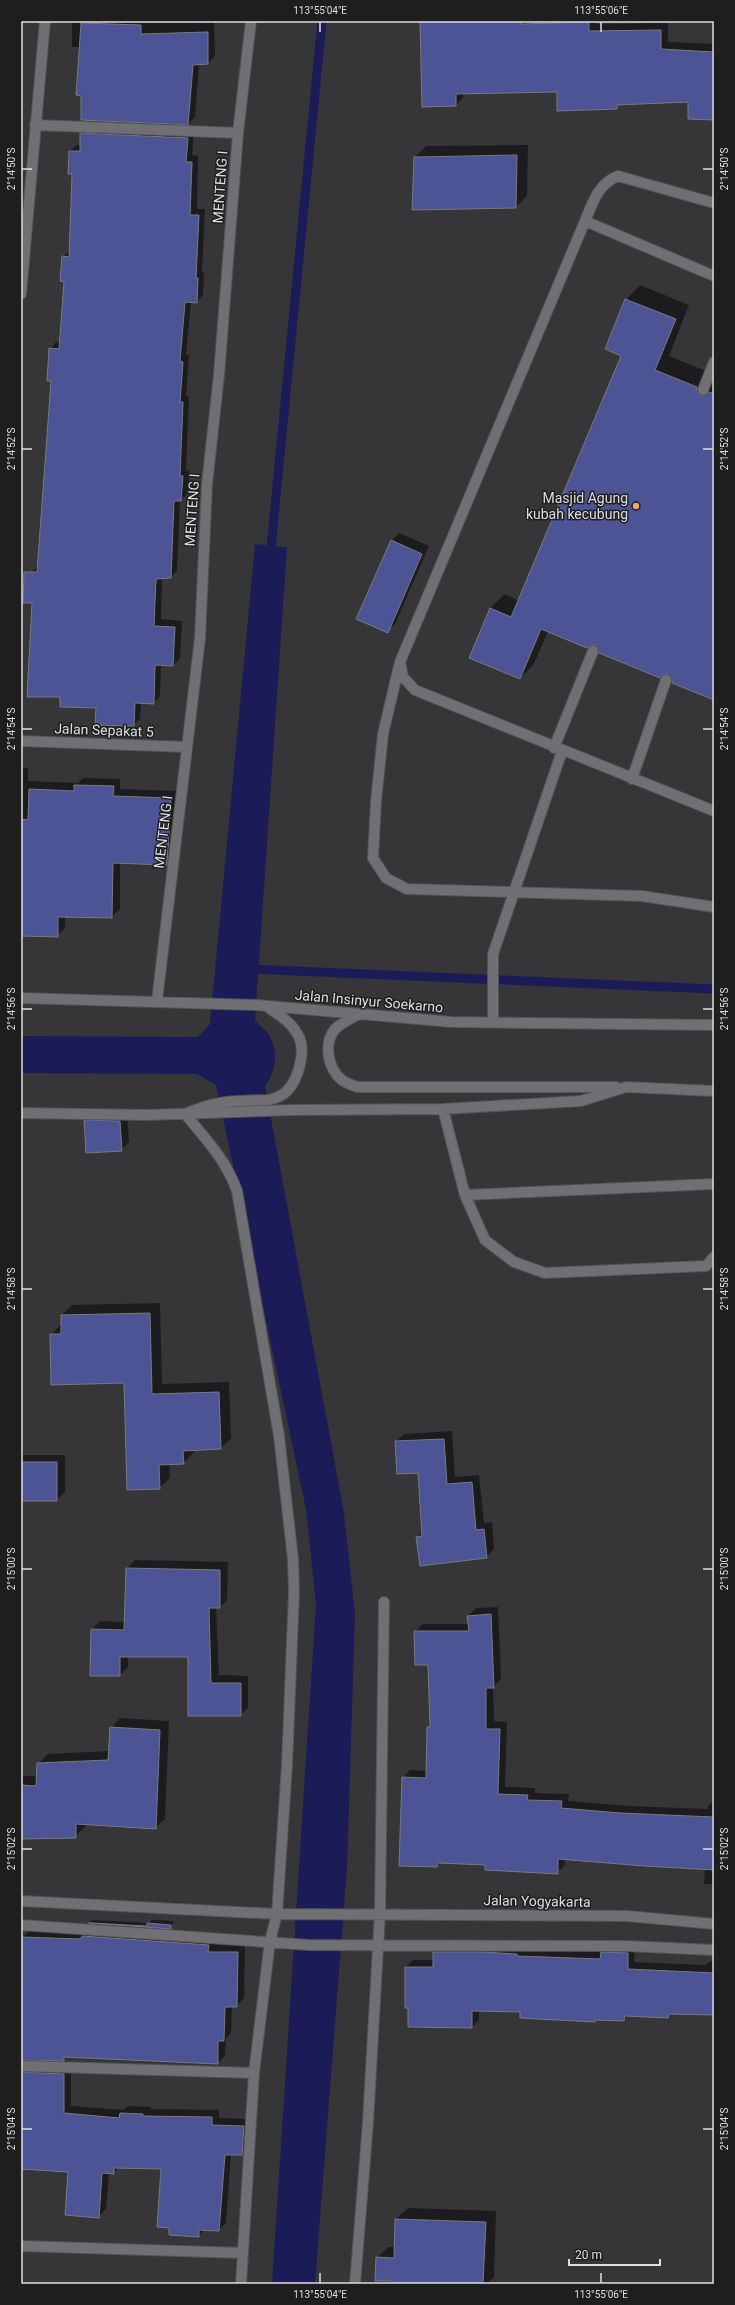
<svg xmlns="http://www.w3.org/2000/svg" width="735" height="2305" font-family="Roboto,sans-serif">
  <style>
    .water { fill: #1b1b57 }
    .shadow { fill: #0007 }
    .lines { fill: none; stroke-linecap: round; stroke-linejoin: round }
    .stream { stroke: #1b1b57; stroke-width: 9 }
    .building { fill: #4c5496; stroke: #797a7d }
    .minor-casing { stroke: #535456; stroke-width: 12 }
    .minor { stroke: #707074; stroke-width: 10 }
    .ticks { fill: none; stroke: #dddee0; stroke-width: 1.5 }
    .poi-dot { fill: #f1a17d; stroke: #1e1e1f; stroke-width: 1.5 }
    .labels { text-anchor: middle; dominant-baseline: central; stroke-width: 3; stroke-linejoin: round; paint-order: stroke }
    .street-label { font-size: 14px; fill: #dddee0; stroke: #1e1e1f }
    .poi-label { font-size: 14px; fill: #dddee0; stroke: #1e1e1f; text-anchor: end }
    .neatline { fill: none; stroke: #dddee0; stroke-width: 1.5 }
    .ticks-label { font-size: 10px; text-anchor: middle; fill: #dddee0 }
  </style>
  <rect width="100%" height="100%" fill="#363639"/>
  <!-- water -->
  <path class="water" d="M255 544 287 547 255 1021C259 1025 264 1028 267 1032 279 1049 277 1070 265 1086L344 1513 355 1614 347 1868 315 2284H272L316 1604 306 1509 216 1085 197 1074 21 1073V1036L198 1037 210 1024Z"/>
  <!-- shadow -->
  <path class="shadow" d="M72 21H214L215 56 208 63H199L195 117 188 124 80 47H72Z
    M421 21H596V24L668 23V42L714 44V119L690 101 621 104 616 108 558 91 463 93V98L456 105Z
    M88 127 194 131 192 155 198 156 197 209H205L202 272H204L203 295 196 302H191L186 355H189L186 396H189L186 470H189L188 493 180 500 177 571 171 577 162 578 161 619 182 621 180 659 173 665H161L160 696 154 703 141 702 140 719 133 725 97 707 61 696 33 602 32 572 38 566 52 380 50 349 56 342H60L65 281 63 257 70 250 73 173 70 151 77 145H81V134Z
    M528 145 527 196 516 207 415 157 426 146Z
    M640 285 689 305 669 356 711 373 710 377 714 382V699L673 678 669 673 596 644 548 631 534 664 520 678 490 608 505 594 519 601 622 355 626 300Z
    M399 533 429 546 395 624 387 631 392 541Z
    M21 768H28V781L78 783 83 778 120 779V789L178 791 174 856 166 864 120 862V909L112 917 65 916V928L57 936 21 935Z
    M93 1113 127 1114 129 1142 121 1150 85 1121Z
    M160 1303 162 1384 229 1382 231 1438 221 1448 194 1449V1452L184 1463H169L170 1478 159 1488 125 1382 51 1335 61 1324 62 1315 72 1305Z
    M452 1431 455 1477 479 1475 484 1523 492 1522 494 1549 486 1557 417 1537 423 1531 419 1472 396 1442 404 1434Z
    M21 1455H65V1492L57 1500H21Z
    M135 1560 228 1562 227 1600 220 1607H216L219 1675 248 1676V1708L240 1715H189V1656H128V1667L120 1675 92 1629 100 1621 125 1622 127 1568Z
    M498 1607 501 1679 493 1687 494 1721 507 1722 505 1787 535 1788V1793L569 1794 568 1801 628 1806 708 1809V1806L714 1800V1884H704L705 1868 565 1858V1865L557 1873 486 1864 442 1862 437 1866 403 1778 410 1770 427 1771 428 1727 431 1725 429 1664 415 1632 423 1624H469L468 1616 476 1608Z
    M120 1718 169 1721 165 1819 155 1828 85 1824V1827L75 1837 21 1838V1776H38V1764L48 1754 110 1751 111 1728Z
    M92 1920 149 1923 152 1920 174 1921 170 1928 90 1922Z
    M30 1930 216 1937 215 1944 245 1945 244 1998 236 2006H232L231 2033 226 2038 225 2056 218 2063 68 2056 64 2060 22 2059 23 2062 71 2067V2106L123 2110 128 2106 151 2107 150 2109 219 2110V2118L251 2119 250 2146 242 2154H231L226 2223 219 2230 205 2229 198 2236 162 2168 119 2167 114 2173H109L106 2209 98 2217 69 2171 21 2168V1945L23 1937Z
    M441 1945 602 1952 609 1946H635L634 1962 705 1965 714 1959V2014L672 2013 668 2017 629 2015 624 2020 597 2019 595 2021 521 2011 479 2010V2020L472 2027 406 1967 413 1960H434V1952Z
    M408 2208 496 2211 494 2277 487 2284H393V2280L377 2258 388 2247H395L396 2219Z"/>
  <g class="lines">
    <!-- stream -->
    <path class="stream" d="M270 558 322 21
      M248 969 714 989"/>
  </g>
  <!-- building -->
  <path class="building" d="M420 21H521V24L589 22V31L661 30V49L714 52V120L688 119V102L617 105V109L557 111V92L456 94V106L422 107Z
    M81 23 141 25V34L208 32V64L193 65 188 125 81 120V96L76 95Z
    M80 133 188 138 186 162H192L190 215H199L196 278H198L197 303 185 302 180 361 183 362 180 402H183L180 476H183L181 501H174L171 578 156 579 154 626 175 627 173 666 155 665 154 704 135 703 134 726 95 725 96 708 60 707V697H27L32 603H23L24 572H37L51 381H47L49 348 59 349 64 282 60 281 62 256 69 257 72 174H68L69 151H80Z
    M517 155 516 208 412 210 414 157Z
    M625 299 676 319 655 370 697 387V391L700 396H704L709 392 714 394V700L672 683V678L668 674H664L660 678 599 653 596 645H592L587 648 541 629 520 679 469 658 490 608 511 617 621 356 605 349Z
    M391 540 422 554 388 633 356 619Z
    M74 785 114 786 113 796 171 798 167 865 113 863 112 918 58 917V937L21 936V819L28 820 29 789 74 791Z
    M84 1120 120 1121 122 1151 86 1153Z
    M150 1313 152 1394 219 1392 221 1449 183 1451 184 1464 159 1465 160 1489 127 1490 124 1383 51 1385 50 1334H61V1315Z
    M444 1439 447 1484 472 1482 476 1530 484 1529 487 1558 420 1566 416 1537 422 1536 418 1473 397 1474 395 1441Z
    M21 1462H57V1501H21Z
    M126 1568 220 1570V1608H209L211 1683H241V1716H188V1657H120V1676H90L91 1629 124 1630Z
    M491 1614 494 1688H486V1729H500L498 1794 528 1795 527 1800 562 1801 561 1808 620 1813 714 1817V1870L645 1866 558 1859V1874L485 1870V1865L438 1863 437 1867 399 1866 402 1777 426 1778 427 1727H430L428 1665H415L414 1631H469L467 1616Z
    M110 1727 160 1730 156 1829 76 1824V1838L21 1839V1785L36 1786 37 1763 108 1760Z
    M88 1923 147 1926V1923L171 1925V1929Z
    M83 1936 209 1945 208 1952H238L237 2007H225L224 2041H218V2064L64 2057V2061L21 2060 22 1937 79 1939Z
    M433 1952H482L517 1954V1956L600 1959 601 1952 628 1953V1969L714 1973V2015L669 2014 668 2018 625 2016 624 2021 595 2020V2022L520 2018V2012L472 2011V2028L408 2027V2008H405V1967H433Z
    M21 2072 64 2074V2113L119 2118 120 2113 143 2114V2116L212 2117V2125L244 2126 242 2155H225L219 2231 199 2230V2237L169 2235V2228L157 2227 161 2169 114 2168V2174L102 2173 99 2218 65 2215 68 2172 21 2169Z
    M395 2219 486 2222 483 2284H392V2281H375L376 2257 394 2258Z"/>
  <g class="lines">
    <!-- minor casing -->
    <g class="minor-casing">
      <path id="minor" d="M35 125 238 133
        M585 221C593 202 598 184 618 176L714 203
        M714 276 585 221 400 662 403 677 415 690 714 811
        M21 294 45 21
        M703 390 714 362
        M399 666 383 734 376 801 373 858 386 878 407 889 642 896 714 907
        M21 741 187 747
        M554 748 593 651
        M632 779 666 680
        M21 998 256 1005 452 1022 714 1025
        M157 1001 200 638 207 484 219 375 238 133 251 21
        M359 1014C352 1018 341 1023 335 1029 323 1044 328 1069 342 1080 346 1083 352 1085 357 1087H616
        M493 1023V954L562 751
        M443 1109 465 1195 485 1240 514 1262 545 1273 706 1266 714 1257
        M21 1113 147 1115 294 1110 443 1109 581 1101 626 1087 714 1091
        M465 1195 714 1184
        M21 1901 277 1914 627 1916 714 1924
        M21 1925 309 1945 626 1946 714 1950
        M21 2066 254 2073
        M21 2246 243 2253
        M241 2284 254 2073 270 1941 277 1914 287 1765 294 1592 293 1559 279 1436 237 1191C226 1160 206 1139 185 1114 216 1100 235 1101 268 1100 274 1099 282 1096 287 1091 298 1080 306 1052 299 1037 292 1022 279 1015 266 1006
        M355 2284 368 2122 380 1913 384 1602"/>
    </g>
    <!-- minor -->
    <use href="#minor" class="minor"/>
  </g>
  <!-- ticks -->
  <path class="ticks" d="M320 22V32M601 22V32M22 169H32M703 169H713M22 449H32M703 449H713M22 729H32M703 729H713M22 1009H32M703 1009H713M22 1289H32M703 1289H713M22 1569H32M703 1569H713M22 1849H32M703 1849H713M22 2129H32M703 2129H713M320 2273V2283M601 2273V2283"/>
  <!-- markers -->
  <circle class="poi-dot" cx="636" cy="506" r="4"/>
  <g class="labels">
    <!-- street labels -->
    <g class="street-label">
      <text transform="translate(220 187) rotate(-86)">MENTENG I</text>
      <text transform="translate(192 510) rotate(-86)">MENTENG I</text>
      <text transform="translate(104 730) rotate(2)">Jalan Sepakat 5</text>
      <text transform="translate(163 832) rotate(-83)">MENTENG I</text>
      <text transform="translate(369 1001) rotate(5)">Jalan Insinyur Soekarno</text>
      <text transform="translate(537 1901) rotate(1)">Jalan Yogyakarta</text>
    </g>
    <!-- poi labels -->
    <g class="poi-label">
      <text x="628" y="498">Masjid Agung<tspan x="628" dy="16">kubah kecubung</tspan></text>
    </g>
  </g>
  <!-- border -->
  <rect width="735" height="2305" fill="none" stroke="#1e1e1f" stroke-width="44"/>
  <!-- scale -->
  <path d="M569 2259v6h91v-6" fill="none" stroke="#dddee0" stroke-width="2"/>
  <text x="575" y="2259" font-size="12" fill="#dddee0" stroke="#1e1e1f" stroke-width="3" paint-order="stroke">20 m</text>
  <rect x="22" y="22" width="691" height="2261" class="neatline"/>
  <g class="ticks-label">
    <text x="320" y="14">113°55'04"E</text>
    <text x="601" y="14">113°55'06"E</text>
    <text transform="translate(11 169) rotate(-90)" y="4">2°14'50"S</text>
    <text transform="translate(724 169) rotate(-90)" y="4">2°14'50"S</text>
    <text transform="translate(11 449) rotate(-90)" y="4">2°14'52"S</text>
    <text transform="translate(724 449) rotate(-90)" y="4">2°14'52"S</text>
    <text transform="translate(11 729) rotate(-90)" y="4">2°14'54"S</text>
    <text transform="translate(724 729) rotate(-90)" y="4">2°14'54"S</text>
    <text transform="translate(11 1009) rotate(-90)" y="4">2°14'56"S</text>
    <text transform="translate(724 1009) rotate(-90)" y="4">2°14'56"S</text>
    <text transform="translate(11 1289) rotate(-90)" y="4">2°14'58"S</text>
    <text transform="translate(724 1289) rotate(-90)" y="4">2°14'58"S</text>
    <text transform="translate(11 1569) rotate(-90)" y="4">2°15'00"S</text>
    <text transform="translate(724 1569) rotate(-90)" y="4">2°15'00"S</text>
    <text transform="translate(11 1849) rotate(-90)" y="4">2°15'02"S</text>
    <text transform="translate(724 1849) rotate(-90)" y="4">2°15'02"S</text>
    <text transform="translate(11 2129) rotate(-90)" y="4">2°15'04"S</text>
    <text transform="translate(724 2129) rotate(-90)" y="4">2°15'04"S</text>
    <text x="320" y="2298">113°55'04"E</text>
    <text x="601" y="2298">113°55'06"E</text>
  </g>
</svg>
